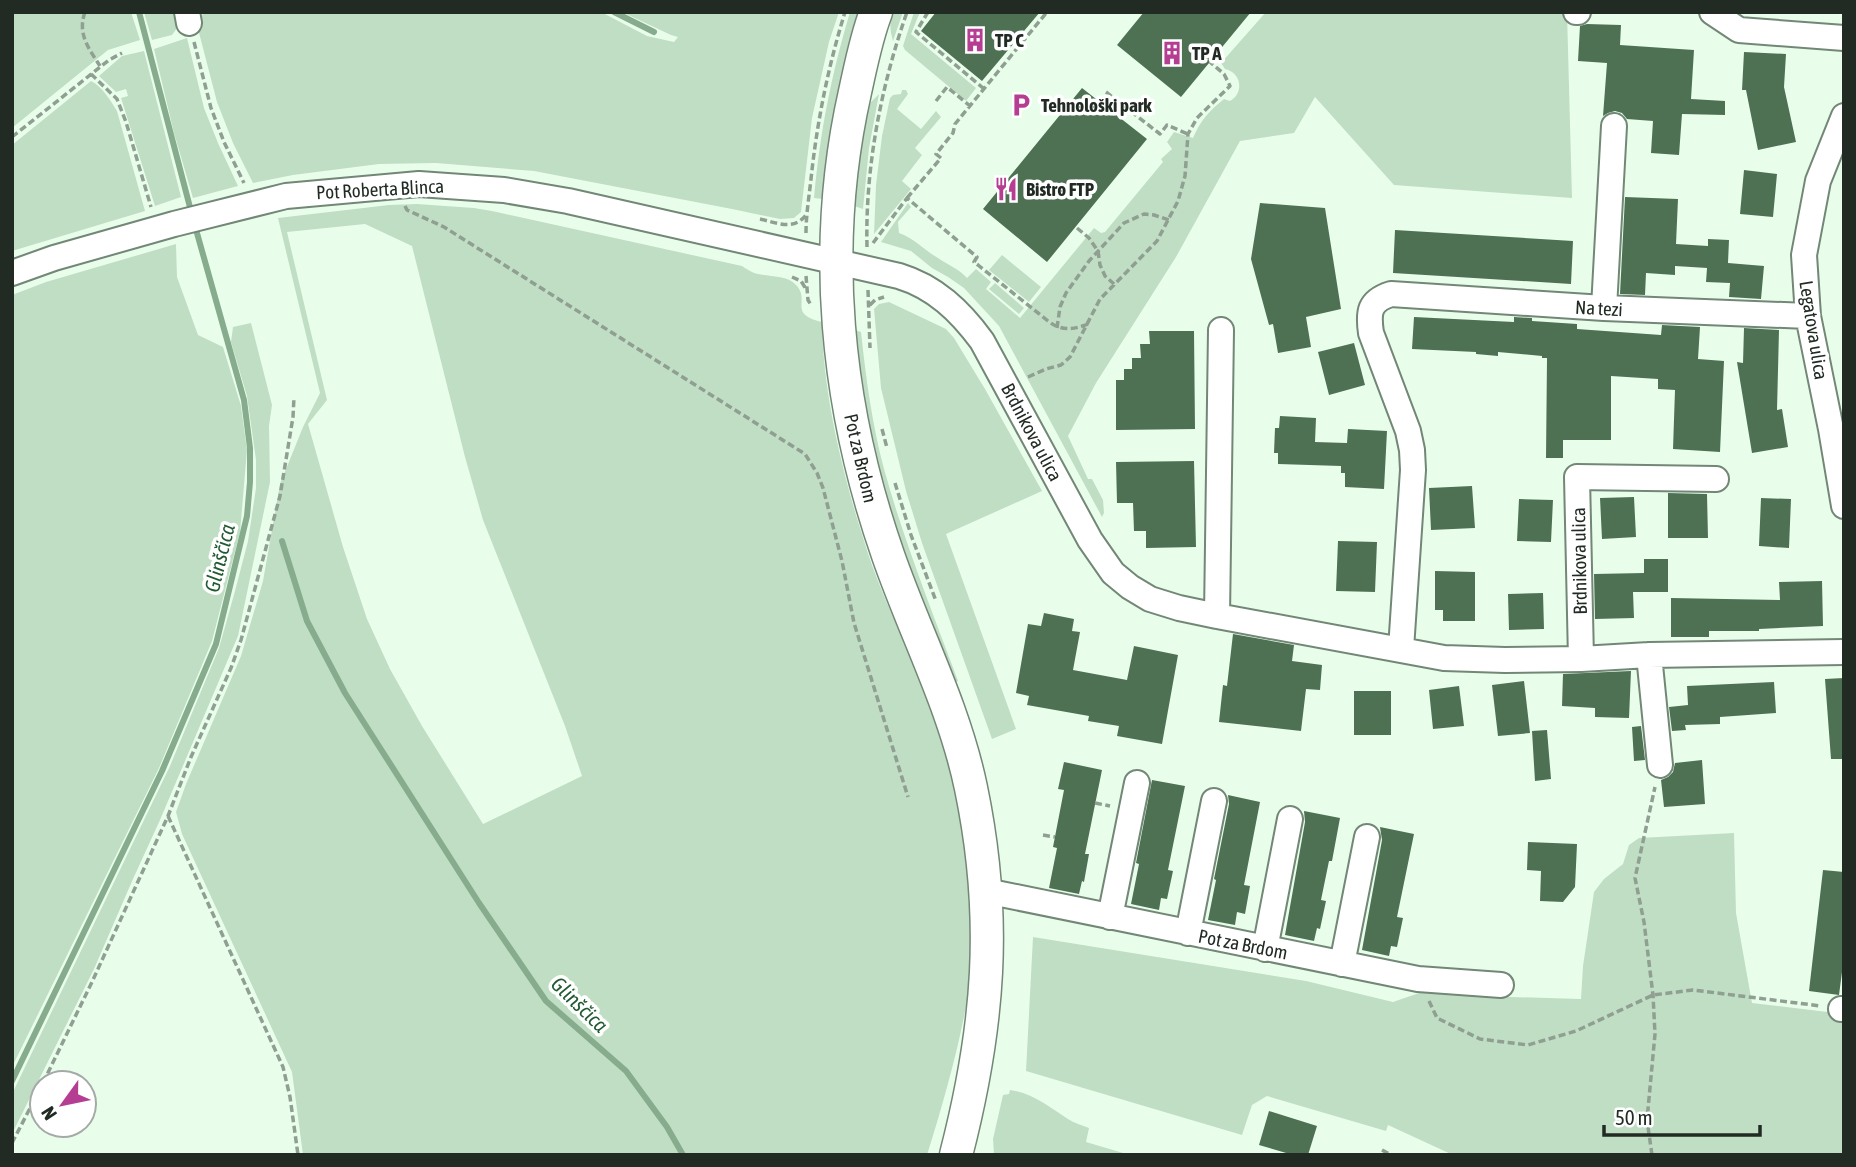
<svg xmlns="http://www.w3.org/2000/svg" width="1856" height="1167" font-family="'Asap Condensed',sans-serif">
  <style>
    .green { fill: #c0dec4; fill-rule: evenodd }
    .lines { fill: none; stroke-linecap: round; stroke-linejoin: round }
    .stream { stroke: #87ac8d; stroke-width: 6 }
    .building { fill: #4e7154 }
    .minor-casing { stroke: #728776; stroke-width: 28 }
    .major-casing { stroke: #728776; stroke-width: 35 }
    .path { stroke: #8f9f91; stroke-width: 3.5; stroke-dasharray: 7 3.5; stroke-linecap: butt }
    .minor { stroke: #fff; stroke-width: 24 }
    .major { stroke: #fff; stroke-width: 32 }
    .labels { text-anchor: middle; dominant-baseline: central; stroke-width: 7; stroke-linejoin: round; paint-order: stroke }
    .poi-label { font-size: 19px; font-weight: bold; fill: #212a23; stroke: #fff; text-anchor: start }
    .street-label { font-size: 19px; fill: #212a23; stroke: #fff }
    .water-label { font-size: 21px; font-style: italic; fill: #225a31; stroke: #fff }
  </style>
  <rect width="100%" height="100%" fill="#e8feeb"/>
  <!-- green -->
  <path class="green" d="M12 12H131L140 40 108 50 12 128Z
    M144 12H180L182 21 172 35 152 40Z
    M204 12H601L647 36 674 42 678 37 671 35 622 12H839L829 42 812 118 801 212 794 218 780 219 732 209 534 171 436 163 379 164 293 175 253 183 233 143 217 102 197 25Z
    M850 12H859C841 74 828 135 823 199L814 198C820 132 831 76 850 12Z
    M893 12H903L893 41C890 30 889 22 893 12Z
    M914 12H920L911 34 976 88 966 101 905 50 903 46Z
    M1266 12H1567L1572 198 1394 185 1315 97 1294 133 1240 141 1176 257 1096 383 1068 436 1088 479H1092L1103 500 1104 513 1102 517 999 326 964 288 948 277 932 268 911 251 881 242 908 203 911 207 898 222 899 233C914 238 924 250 938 258 948 265 959 269 967 278L976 269 991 282 986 289 1020 318 1094 228 1101 233 1105 232 1163 162 1161 159 1172 149 1167 142 1174 132 1193 138C1200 121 1210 110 1224 99L1230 101C1244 93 1242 73 1225 69L1221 63Z
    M187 38 204 108 218 143 238 186 193 198 174 133 154 49Z
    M144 51 181 197 155 206 121 98 128 96 126 89 116 92 99 76 122 56Z
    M91 81C103 87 110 100 117 111L145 211 12 251V145Z
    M902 90H906L908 94 897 109 921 129 936 111 941 117 915 148 922 155 902 181 911 189 874 234 876 185 882 136 890 98 893 95 901 94Z
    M879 94 869 148 863 209 854 206 865 118 871 102Z
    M417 204 474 208 492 211 742 266C747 269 752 273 758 274 770 277 787 275 796 285 811 300 787 314 822 322 823 387 838 453 856 515 863 537 869 559 878 581 896 627 919 671 935 718 958 784 968 857 970 927 970 949 971 973 968 995 959 1048 943 1104 927 1155H303L292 1072 182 834 176 812 186 784 241 656 263 581 280 484 303 427 320 393 278 218 389 205ZM365 224 412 246 465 457 483 520 565 726 582 776 483 824 422 726 390 669 367 619 343 547 308 424 327 400 287 232Z
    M176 244 177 277 198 335 223 347 241 406 247 450 240 532 212 641 159 768 12 1067V295L46 282Z
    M1002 255 1041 287 1029 302 989 270Z
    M995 283 1024 308 1019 314 989 289Z
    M889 302 946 329 954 338 985 389 1042 491 946 534 1016 729 992 739 922 543 906 491 881 388 874 309 879 304Z
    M251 323 272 405 269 426 270 482 238 636 160 820 133 879 94 969 12 1134V1094L170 766 219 648 235 591 248 541 256 488V460L247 396 231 342 233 327Z
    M855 330 861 332C866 378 872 424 884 469 904 541 932 611 958 681L956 682C924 604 890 525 872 443 864 405 859 368 855 330Z
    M1734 833 1736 913 1752 1003 1844 1014V1155H1453L1388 1125 1386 1131 1267 1096 1252 1105 1242 1135 1026 1071 1033 937 1306 981 1393 1002 1422 992 1478 996 1581 999 1583 966 1594 892 1604 879 1623 864 1629 845 1639 838Z
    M1010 1090C1033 1093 1049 1107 1068 1119 1074 1123 1082 1125 1089 1128L1086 1142 1130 1155H994L993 1139 1003 1095 1009 1094Z"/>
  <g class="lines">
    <!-- stream -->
    <path class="stream" d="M139 12 192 215
      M614 12 654 32
      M282 541 307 621 345 693 479 903 546 1001 626 1071 667 1127 683 1155
      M12 1081 162 771 216 644 247 516 250 482V448L244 400 195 226"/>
  </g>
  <!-- building -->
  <path class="building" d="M936 12H1040L982 81 921 31Z
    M1144 12H1251L1181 97 1117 45Z
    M1587 24 1621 25 1620 45 1694 50 1691 99 1725 101V115L1682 114 1679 155 1651 153 1653 121 1627 119 1622 113 1615 111 1608 113 1603 116 1607 63 1578 61 1580 26Z
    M1744 52 1786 54 1784 87 1796 142 1758 150 1746 90H1742Z
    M1082 88 1147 139 1047 262 983 209Z
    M1744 170 1777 174 1773 217 1740 214Z
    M1625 197 1678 199 1676 244 1708 246V239L1729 240 1728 263 1764 266 1761 299 1729 297 1730 283 1706 282 1707 268 1675 266V275L1646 273 1645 295 1620 294Z
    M1260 203 1325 208 1341 309 1306 317 1311 347 1278 353 1273 324 1269 325 1251 259Z
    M1395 230 1573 241 1571 284 1393 273Z
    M1414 317 1514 322V317L1532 318V321L1577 324V329L1661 335 1662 325 1700 327 1698 359 1724 361 1720 452 1673 449 1675 390 1658 389V379L1611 376V440H1563V458H1546L1547 358H1542V356L1498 352V356L1476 354V352L1412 349Z
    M1744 328 1779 330 1777 410 1782 409 1788 447 1752 453 1737 362 1743 363Z
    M1149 331H1194L1195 429 1116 430V380H1124V369H1132V358H1141L1140 344H1150Z
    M1354 343 1365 385 1329 395 1318 352Z
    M1280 416 1316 418 1315 442 1347 443 1348 429 1387 431 1384 489 1345 487V473H1341V466L1278 464V453H1274L1275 428H1279Z
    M1194 461 1196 547 1146 548V531H1134L1133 503H1117L1116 462Z
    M1472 486 1475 528 1431 530 1429 488Z
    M1668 493 1707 494 1708 538H1668Z
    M1634 497 1636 537 1602 539 1600 498Z
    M1761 498 1791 499 1789 548 1759 546Z
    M1519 499 1553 500 1551 542 1517 541Z
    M1338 541 1377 542 1375 592 1336 591Z
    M1644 559H1668V592H1633L1634 618 1595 619 1594 574 1644 573Z
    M1435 571 1475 572V621H1443V610H1435Z
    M1822 581 1823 626 1759 629V631H1709V637H1671V598L1780 600 1779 582Z
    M1543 593 1544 629 1509 630 1508 594Z
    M1044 613 1074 619 1072 631 1080 632 1073 670 1127 680 1134 646 1178 655 1162 744 1117 736 1119 726 1088 721 1089 716 1027 705 1029 696 1016 693 1028 624 1041 626Z
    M1233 634 1294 645 1292 661 1322 665 1320 690 1306 689 1301 731 1219 722 1223 685 1227 686Z
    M1631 671 1629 718 1595 717V708L1562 706 1563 674Z
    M1844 678V759H1831L1825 679Z
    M1524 681 1530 733 1498 736 1492 685Z
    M1774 682 1776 713 1720 717V724L1685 725 1686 730 1672 731 1669 707 1688 705 1687 686Z
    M1459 686 1464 726 1433 729 1429 690Z
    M1354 691H1391V735H1354Z
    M1641 726 1645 760 1634 761 1632 727Z
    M1547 730 1551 779 1535 781 1532 731Z
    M1702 760 1705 804 1664 807 1661 780 1668 777 1673 772 1675 763Z
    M1064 762 1102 770 1085 854H1089L1084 882 1082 881 1079 894 1049 888 1057 848 1053 847 1064 790 1058 789Z
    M1152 780 1185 786 1168 870 1173 871 1167 899 1161 898 1159 910 1131 904 1139 864 1136 863Z
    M1228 795 1260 802 1244 885 1250 886 1245 914 1237 912 1235 925 1208 920 1216 880 1214 879 1229 804Z
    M1304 811 1340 818 1332 861H1329L1321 900 1326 901 1320 929 1317 928 1314 941 1285 935 1305 822Z
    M1380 827 1414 834 1397 917 1403 918 1397 947 1391 946 1389 956 1362 950 1382 840Z
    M1528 842 1577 844 1575 887 1563 902 1540 901 1541 871 1527 870Z
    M1823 870 1844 872V957L1839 995 1809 991Z
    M1269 1111 1317 1126 1308 1155H1293L1259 1145Z"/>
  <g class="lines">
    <!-- minor casing -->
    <g class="minor-casing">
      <path id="minor" d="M187 12 189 23
        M1576 12H1578
        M1712 12 1739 30 1844 38
        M1844 116 1818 181 1804 255 1808 316 1831 429 1844 506
        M12 273 54 258 174 224 286 196 419 184 504 190 568 201 899 276C935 287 960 311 982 341L1090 540 1113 573 1130 587 1150 599 1179 608 1217 616 1444 658 1505 660 1581 659 1649 655 1844 652
        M1604 308 1614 126
        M1217 616 1221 330
        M1401 649 1413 470 1412 450 1408 431 1371 333C1368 312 1369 301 1391 294L1604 308 1808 316
        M1649 655 1660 765
        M1581 659 1577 477 1716 479
        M986 891 1418 979 1501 985
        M1110 917 1137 783
        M1188 933 1214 801
        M1265 949 1290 819
        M1342 964 1367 837
        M1841 1009H1844"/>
    </g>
    <!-- major casing -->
    <g class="major-casing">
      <path id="major" d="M876 12C866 38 861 65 855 92 820 247 836 406 888 555 915 633 954 706 971 788 998 918 989 1027 956 1155"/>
    </g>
    <!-- path -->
    <path class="path" d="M85 12C77 34 89 49 100 66
      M928 12 916 32 983 88
      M194 42 211 108 224 142 244 183
      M91 74 117 99 126 122 151 207
      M1106 92 1160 134 1167 125 1188 134
      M936 101 947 87 970 106
      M12 137 109 60 122 53
      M907 198 941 158 936 154 953 133 955 124 1047 12
      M405 206 407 210 444 227 805 454 817 473 823 488 842 561 854 623 908 797
      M760 219C778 223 793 231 806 215
      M1077 228 1089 238 1098 251 1100 265 1105 276 1114 284
      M806 233C806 215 809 197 811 179 817 122 828 67 845 12
      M873 243 907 198 977 257 974 262 978 265 1048 321C1061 331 1073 330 1088 324
      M867 247C865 168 881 86 907 12
      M806 276 808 300 811 305
      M792 277 801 281 806 289
      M868 290 870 348
      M870 305 875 300 884 297
      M1057 328 1060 307 1066 293 1089 261 1124 223 1144 214 1154 215 1169 220
      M1028 377 1046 369 1061 365 1070 357 1100 299 1157 241 1178 201 1185 176 1188 134 1197 118 1230 86 1224 74 1210 62
      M882 429 887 448
      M895 483 911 535 936 601
      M1095 803 1110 806
      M168 816 283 1067 290 1097 298 1155
      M1043 835 1055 837
      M1429 1001 1437 1018 1480 1039 1528 1045 1576 1031 1653 995 1693 990 1821 1006
      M43 1083 92 982 168 816 191 757 231 668 241 640 280 496 293 417 294 397
      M12 1143 42 1085
      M1382 1150 1391 1155
      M1652 1155 1647 1120 1655 1034 1653 995 1644 922 1635 878 1655 787"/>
    <!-- minor -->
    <use href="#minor" class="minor"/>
    <!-- major -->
    <use href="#major" class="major"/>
  </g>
  <!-- icons -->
  <defs>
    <g id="building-bare" transform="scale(1.89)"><path d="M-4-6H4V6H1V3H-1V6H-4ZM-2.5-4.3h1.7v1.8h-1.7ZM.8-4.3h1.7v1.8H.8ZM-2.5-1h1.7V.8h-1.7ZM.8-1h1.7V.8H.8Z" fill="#b63e92" stroke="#fff" stroke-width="2.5" paint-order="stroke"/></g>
    <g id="parking-bare" transform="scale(1.89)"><path d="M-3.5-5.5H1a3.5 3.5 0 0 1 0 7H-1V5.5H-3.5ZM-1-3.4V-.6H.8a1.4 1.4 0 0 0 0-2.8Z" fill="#b63e92" stroke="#fff" stroke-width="2.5" paint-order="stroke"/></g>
    <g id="restaurant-bare" transform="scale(1.89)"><path d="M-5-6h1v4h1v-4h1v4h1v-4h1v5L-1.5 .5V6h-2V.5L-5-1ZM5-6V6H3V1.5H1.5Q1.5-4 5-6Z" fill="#b63e92" stroke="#fff" stroke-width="2.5" paint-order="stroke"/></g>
  </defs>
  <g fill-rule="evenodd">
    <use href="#building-bare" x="975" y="40"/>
    <use href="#building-bare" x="1172" y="53"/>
    <use href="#parking-bare" x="1021" y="105"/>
    <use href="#restaurant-bare" x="1006" y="189"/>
  </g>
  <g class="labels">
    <!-- poi labels -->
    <g class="poi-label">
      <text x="995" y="40">TP C</text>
      <text x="1192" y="53">TP A</text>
      <text x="1041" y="105">Tehnološki park</text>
      <text x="1026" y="189">Bistro FTP</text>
    </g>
    <!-- street labels -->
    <g class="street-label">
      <text transform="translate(380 189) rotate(-3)">Pot Roberta Blinca</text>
      <text transform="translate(1599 308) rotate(3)">Na tezi</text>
      <text transform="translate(1814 330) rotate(81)">Legatova ulica</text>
      <text transform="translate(1032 432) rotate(62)">Brdnikova ulica</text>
      <text transform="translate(861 458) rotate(77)">Pot za Brdom</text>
      <text transform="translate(1579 561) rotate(-91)">Brdnikova ulica</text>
      <text transform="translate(1243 944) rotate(11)">Pot za Brdom</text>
    </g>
    <!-- water labels -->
    <g class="water-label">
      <text transform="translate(219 558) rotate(-76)">Glinščica</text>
      <text transform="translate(580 1004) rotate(44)">Glinščica</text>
    </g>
  </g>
  <!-- border -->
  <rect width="1856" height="1167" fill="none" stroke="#212a23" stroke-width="28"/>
  <!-- north arrow -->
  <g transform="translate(63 1104) rotate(237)"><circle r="33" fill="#ffffff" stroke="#a6aaa7" stroke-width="2"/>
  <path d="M0-5L12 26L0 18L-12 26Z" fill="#b63e92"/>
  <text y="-10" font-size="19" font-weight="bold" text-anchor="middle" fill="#212a23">N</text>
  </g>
  <!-- scale -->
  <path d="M1604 1125v10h156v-10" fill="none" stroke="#212a23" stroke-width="3.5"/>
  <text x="1615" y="1125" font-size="21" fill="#212a23" stroke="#ffffff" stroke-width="5" paint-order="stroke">50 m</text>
</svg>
